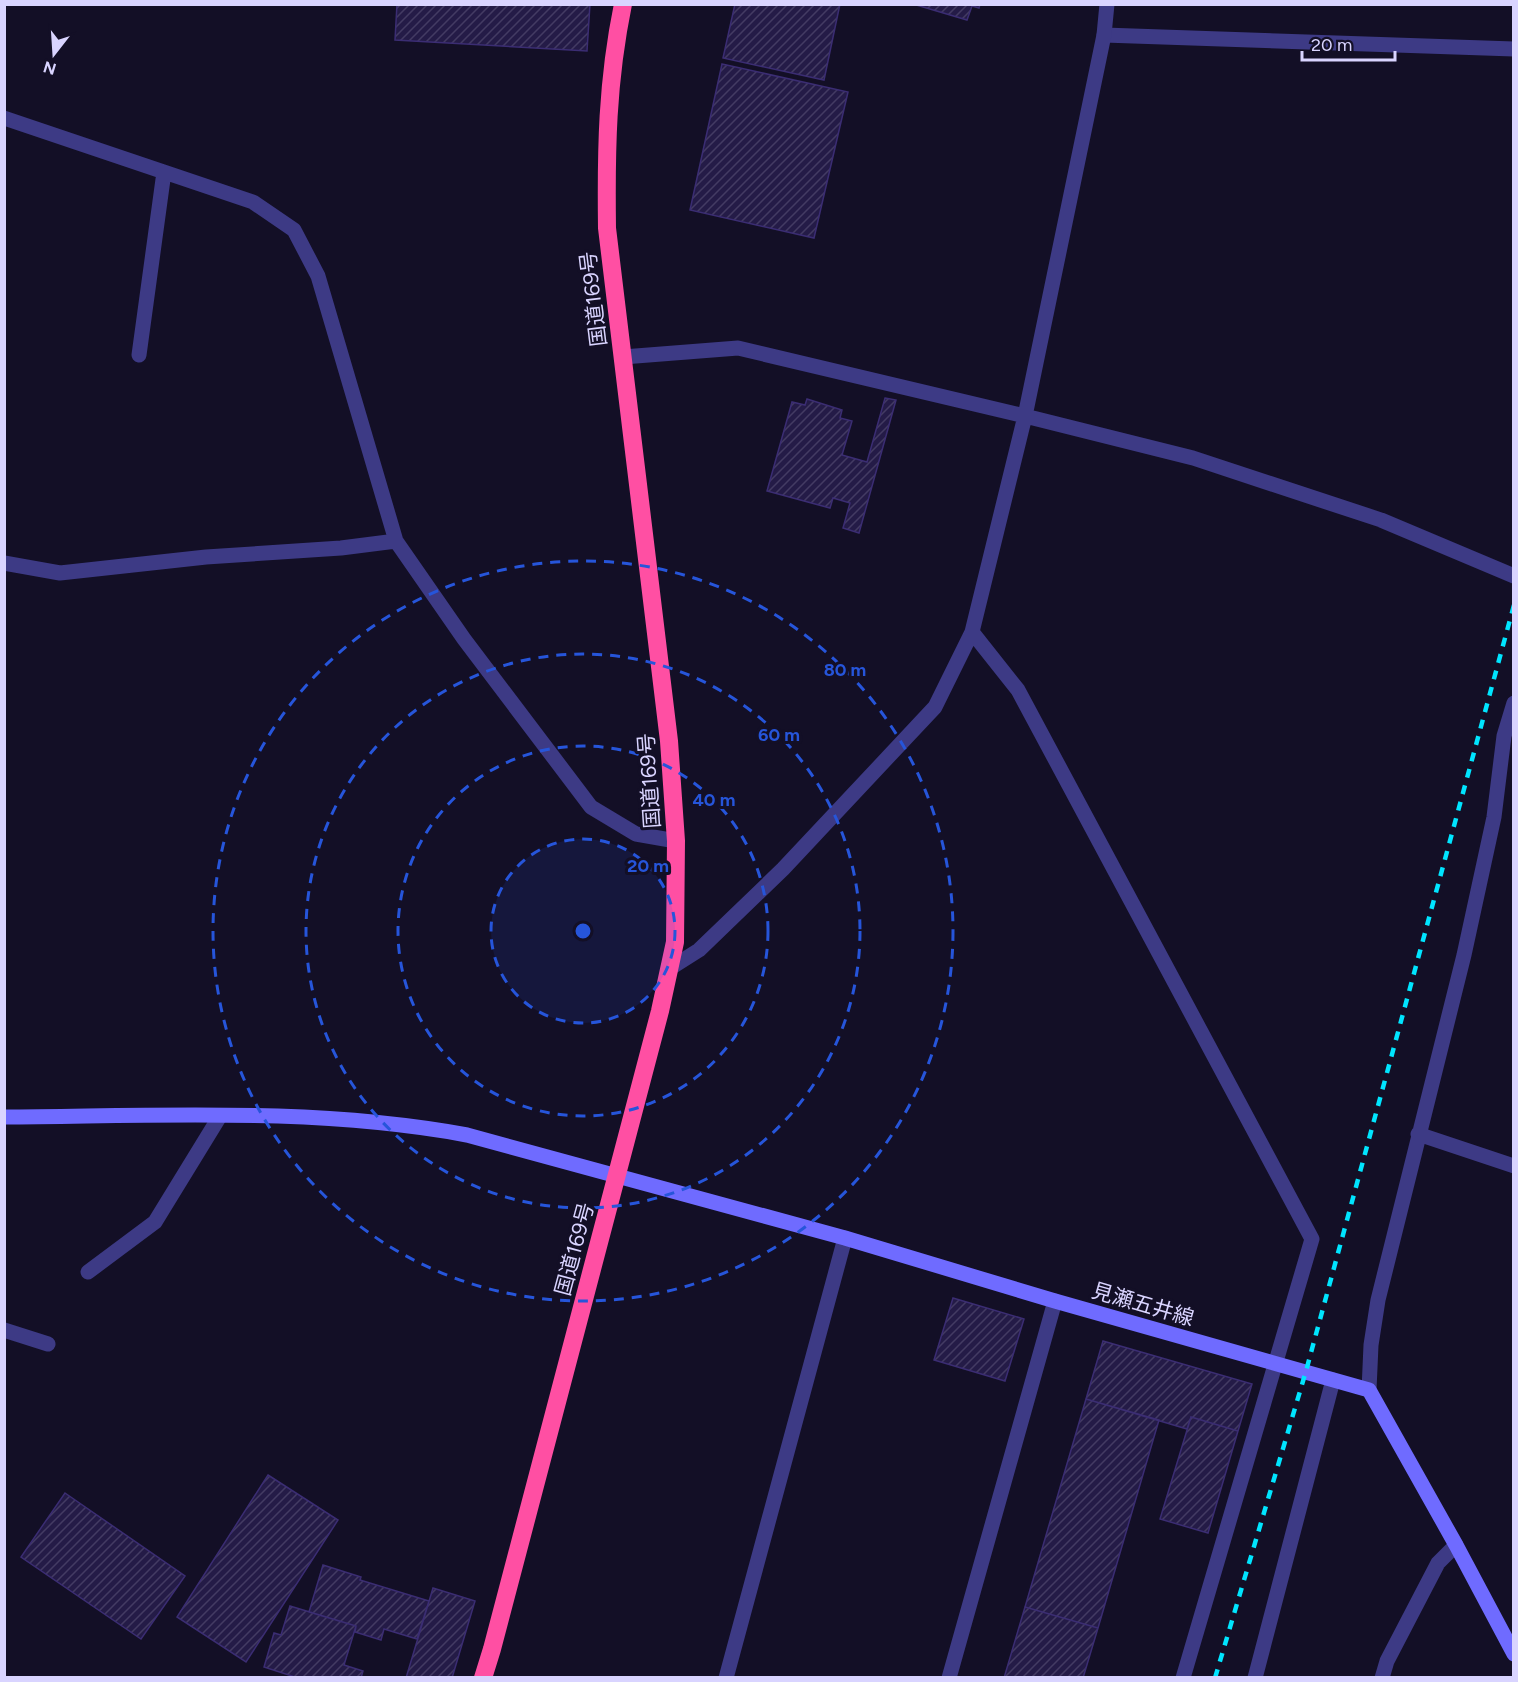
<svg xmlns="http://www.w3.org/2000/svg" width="1518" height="1682" font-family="Figtree,'Noto Sans JP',sans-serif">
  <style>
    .building { fill: url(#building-hatch); stroke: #3b2d73; stroke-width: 1.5 }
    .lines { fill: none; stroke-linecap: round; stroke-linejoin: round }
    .lane { stroke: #3d3a85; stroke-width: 15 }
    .street { stroke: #3d3a85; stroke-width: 15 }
    .secondary { stroke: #6f6bff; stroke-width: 15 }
    .highway { stroke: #ff4fa3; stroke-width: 18 }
    .rail { stroke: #00e5ff; stroke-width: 4.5; stroke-dasharray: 9 8; stroke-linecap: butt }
    .ring { fill: none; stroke: #2655da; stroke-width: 3; stroke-dasharray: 10 8 }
    .labels { text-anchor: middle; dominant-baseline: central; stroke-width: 6; stroke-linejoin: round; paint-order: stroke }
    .street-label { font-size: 21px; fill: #d9d4ff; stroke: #130f26 }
    .centre { fill: #2655da; stroke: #130f26; stroke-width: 3 }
    .ring-label { font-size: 18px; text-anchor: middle; font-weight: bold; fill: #2655da; stroke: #130f26; stroke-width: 6; stroke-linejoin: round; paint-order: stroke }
  </style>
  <defs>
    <pattern id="building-hatch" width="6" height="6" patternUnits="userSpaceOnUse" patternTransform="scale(1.5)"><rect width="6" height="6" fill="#241b47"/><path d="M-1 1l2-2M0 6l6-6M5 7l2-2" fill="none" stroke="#433b63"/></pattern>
  </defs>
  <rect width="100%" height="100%" fill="#130f26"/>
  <!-- building -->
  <path class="building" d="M397 4H590L587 51 395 40Z
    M735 4H840L824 80 723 58Z
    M913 4H980L979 8 972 6 967 20Z
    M722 64 848 92 814 238 690 210Z
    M885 398 896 400 859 533 843 528 850 503 833 498 830 508 767 491 792 402 805 405 807 399 842 410 840 418 852 421 842 455 867 462Z
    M953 1298 1024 1319 1005 1381 934 1360Z
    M1103 1341 1252 1384 1238 1431 1191 1417 1187 1429 1086 1399Z
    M1086 1399 1159 1420 1098 1628 1025 1607Z
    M1191 1417 1238 1431 1208 1533 1160 1519Z
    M268 1475 338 1520 246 1662 177 1617Z
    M65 1493 185 1576 141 1639 21 1557Z
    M323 1565 361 1577 360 1580 429 1601 417 1639 384 1629 381 1640 355 1632 356 1626 309 1612Z
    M433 1588 475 1601 452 1678H406Z
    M290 1606 356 1626 344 1665 363 1671 361 1678H298L264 1667 274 1633 281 1635Z
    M1025 1607 1098 1628 1083 1678H1004Z"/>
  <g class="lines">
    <!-- lane -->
    <path class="lane" d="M1104 35 1514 49"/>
    <!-- street -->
    <path class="street" d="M4 118 253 202 294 230 318 276 396 541 464 639 591 807 636 834 676 841
      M139 355 164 172
      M623 357 738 348 1025 416 1193 458 1381 520 1514 576
      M4 563 60 573 206 557 341 548 396 541
      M972 632 1018 690 1312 1239 1183 1678
      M669 969 699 950 783 869 935 707 972 632 1025 416 1104 35 1107 4
      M1418 1134 1514 1166
      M88 1272 155 1222 220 1116
      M4 1330 48 1344
      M1369 1390 1371 1345 1378 1300 1464 955 1494 817 1504 736 1514 703
      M726 1678 845 1238
      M949 1678 1055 1301
      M1255 1678 1333 1380
      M1382 1678 1387 1661 1438 1563 1456 1545"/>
    <!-- secondary -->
    <path class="secondary" d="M4 1117C159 1116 315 1107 467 1135L845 1238 1055 1301 1369 1390 1456 1545 1514 1654"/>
    <!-- highway -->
    <path class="highway" d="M483 1678 492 1649 660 1011 675 942 676 841 669 741 607 228C606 150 607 82 623 4"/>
    <!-- rail -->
    <path class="rail" d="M1215 1678 1306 1371 1514 605"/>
  </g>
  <!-- distance rings -->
  <circle cx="583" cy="931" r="92" fill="#2655da" fill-opacity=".12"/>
  <g class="ring">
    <circle cx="583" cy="931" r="92"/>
    <circle cx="583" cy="931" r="185"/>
    <circle cx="583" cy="931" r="277"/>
    <circle cx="583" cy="931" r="370"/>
  </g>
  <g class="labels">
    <!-- street labels -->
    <g class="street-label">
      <text transform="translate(593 299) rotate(-97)">国道169号</text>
      <text transform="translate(649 781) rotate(-94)">国道169号</text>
      <text transform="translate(574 1249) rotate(-75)">国道169号</text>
      <text transform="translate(1143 1304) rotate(16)">見瀬五井線</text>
    </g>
  </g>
  <circle cx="583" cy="931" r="9" class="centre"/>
  <g class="ring-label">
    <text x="845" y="676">80 m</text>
    <text x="779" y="741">60 m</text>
    <text x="714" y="806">40 m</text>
    <text x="648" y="872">20 m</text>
  </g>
  <!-- border -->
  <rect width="1518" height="1682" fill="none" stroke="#d9d4ff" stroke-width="12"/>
  <!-- north arrow -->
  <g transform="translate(54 54) rotate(197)" stroke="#130f26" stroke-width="4.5" paint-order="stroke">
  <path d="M0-4.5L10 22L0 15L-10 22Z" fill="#d9d4ff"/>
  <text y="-9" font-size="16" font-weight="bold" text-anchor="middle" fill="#d9d4ff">N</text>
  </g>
  <!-- scale -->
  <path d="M1302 51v9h93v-9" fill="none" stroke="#d9d4ff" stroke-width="3"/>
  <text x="1311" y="51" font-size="18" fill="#d9d4ff" stroke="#130f26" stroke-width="4.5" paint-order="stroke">20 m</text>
</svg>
